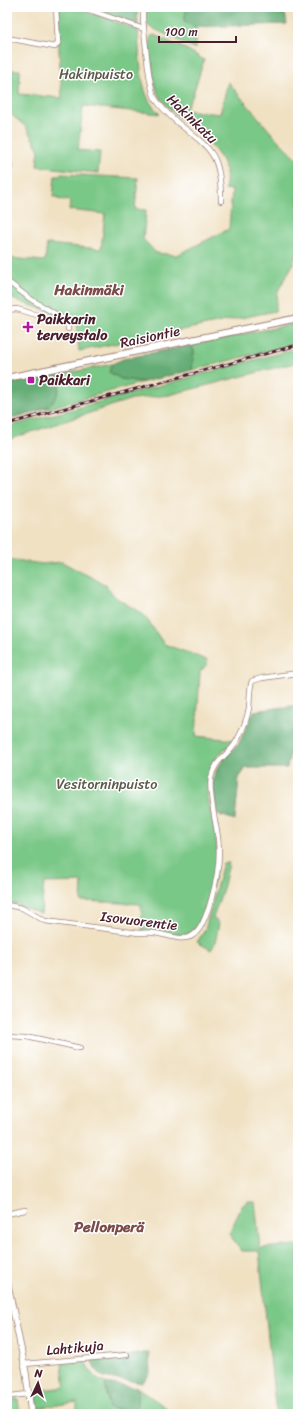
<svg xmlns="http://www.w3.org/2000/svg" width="305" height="1421" font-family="Sriracha,sans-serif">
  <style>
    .green { fill: #7ac887; stroke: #627459 }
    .forest { fill: #63ac74; stroke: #566650 }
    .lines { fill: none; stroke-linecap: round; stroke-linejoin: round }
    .minor-casing { stroke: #9d8077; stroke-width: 6 }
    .tertiary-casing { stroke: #9d8077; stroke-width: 7 }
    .secondary-casing { stroke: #9d8077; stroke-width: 8 }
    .minor { stroke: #fff; stroke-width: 4.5 }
    .tertiary { stroke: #fff; stroke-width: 5.5 }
    .secondary { stroke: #fff; stroke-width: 6 }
    .rail-casing { stroke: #4a1f2b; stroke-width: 3 }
    .rail { stroke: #fff; stroke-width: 1.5; stroke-dasharray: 4.5; stroke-linecap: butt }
    .poi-dot { fill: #b5179e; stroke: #fff; stroke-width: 1.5 }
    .labels { text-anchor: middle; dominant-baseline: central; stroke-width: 3; stroke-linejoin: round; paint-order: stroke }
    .park-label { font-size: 14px; fill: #5b5a4b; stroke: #fff }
    .street-label { font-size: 14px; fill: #4a1f2b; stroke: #fff }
    .poi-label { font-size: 14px; font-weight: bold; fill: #4a1f2b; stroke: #fff; text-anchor: start }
    .neighbourhood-label { font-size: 15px; font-weight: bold; fill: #7b4c4a; stroke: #fff }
  </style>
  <rect width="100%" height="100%" fill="#fff"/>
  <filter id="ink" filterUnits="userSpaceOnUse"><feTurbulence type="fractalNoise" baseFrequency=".025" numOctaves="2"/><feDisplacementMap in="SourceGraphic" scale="8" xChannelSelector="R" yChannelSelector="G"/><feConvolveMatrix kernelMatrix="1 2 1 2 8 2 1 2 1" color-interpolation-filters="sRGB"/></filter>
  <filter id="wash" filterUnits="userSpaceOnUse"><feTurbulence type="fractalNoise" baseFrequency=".012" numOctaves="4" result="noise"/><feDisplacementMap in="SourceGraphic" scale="16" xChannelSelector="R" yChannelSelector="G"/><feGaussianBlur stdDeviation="0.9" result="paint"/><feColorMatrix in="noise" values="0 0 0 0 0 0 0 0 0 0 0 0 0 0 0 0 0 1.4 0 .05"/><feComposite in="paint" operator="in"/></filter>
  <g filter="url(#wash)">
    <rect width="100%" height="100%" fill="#f0e1c3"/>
    <!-- green -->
    <path class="green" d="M59 7H74L138 30C139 48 140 80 147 96 150 104 155 109 160 114L83 106 78 150 100 152 98 173 37 166 39 150 26 127 7 111V70H20L19 94 62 98 59 50Z
      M147 7H187L184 22 196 27V49L148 26 145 17Z
      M154 35 188 50 204 60 192 97 185 110 220 114 228 82 274 136 298 160V250L292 266 278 291 275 311 79 351 76 321 7 297V258L45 261 47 244 101 249 105 214 69 210 70 201 57 199V197H53L55 176H59L60 174 138 178 135 209 146 210 143 239 156 253 177 255 229 229 232 190 225 189C226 184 227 177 226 171 219 141 177 122 159 96 155 90 150 57 149 48 149 44 150 40 151 36Z
      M298 323V343L192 370 194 351 191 345Z
      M298 348V362L169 395 132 399 7 440V427Z
      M112 364 109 372 121 379 144 382 45 409C57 397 61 393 59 375Z
      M7 559 43 564 62 562 106 585 115 597 144 615 164 644 207 660V664L200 672 196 736 234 740C226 748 215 757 211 768 201 793 217 827 217 853 218 877 207 902 199 924 195 928 192 932 187 934 178 937 152 931 142 930L141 904 81 901 82 882 44 883 41 914 16 904 7 903Z
      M223 863H229L224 885 213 918 219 923 215 943 211 950 197 942 205 930Z
      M247 1202H255L260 1248 298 1245V1414H276L259 1251H242L229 1234 242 1206Z
      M79 1361 85 1362C91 1372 94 1379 105 1383L109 1408 135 1414H77V1402L38 1408 34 1391 65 1387 62 1364Z
      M138 1388 175 1414H136Z
      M14 1399H18L20 1414H7V1403Z"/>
    <!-- forest -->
    <path class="forest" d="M89 7H137L138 25Z
      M187 7H284L287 24 196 27 184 22Z
      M191 345 194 351 192 370 144 382 121 379 109 372 112 364 123 359Z
      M51 375H59C64 411 33 412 7 419V384Z
      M298 705V721L287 768H246L239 778 235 820 217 814 212 781 217 769 226 756 238 745 254 711Z
      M149 1352 150 1374 142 1383C132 1380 104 1380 99 1374 95 1370 94 1364 91 1360L126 1356Z
      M105 1383 138 1388 136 1414 109 1408Z"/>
  </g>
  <g filter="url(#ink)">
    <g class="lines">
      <!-- minor casing -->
      <g class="minor-casing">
        <path id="minor" d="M81 7 144 29 143 19V7
          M144 29C146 46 148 84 155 98 161 108 170 116 178 123 212 150 221 154 221 201
          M7 38 55 47 58 43 56 7
          M7 167H10
          M7 281 29 298 67 321 68 329
          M7 310 17 309 37 315
          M7 905 22 908 45 921 139 933C144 933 150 932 154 933 165 934 179 941 190 937 201 932 205 917 209 907 216 884 221 862 218 838 216 823 208 791 211 778 215 759 228 756 236 742 242 732 247 719 249 708 250 699 249 690 252 681L262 678 298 673
          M7 1035 27 1036 80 1048
          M7 1214 25 1210
          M24 1364 127 1355
          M7 1398 11 1396 28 1394"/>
      </g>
      <!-- tertiary casing -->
      <g class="tertiary-casing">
        <path id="tertiary" d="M296 7 298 16
          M7 1280 26 1373 31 1414"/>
      </g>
      <!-- secondary casing -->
      <g class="secondary-casing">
        <path id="secondary" d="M7 378 298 318"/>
      </g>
      <!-- minor -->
      <use href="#minor" class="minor"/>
      <!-- tertiary -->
      <use href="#tertiary" class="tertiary"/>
      <!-- secondary -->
      <use href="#secondary" class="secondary"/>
      <!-- rail casing -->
      <g class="rail-casing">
        <path id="rail" d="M7 424 298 345"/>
      </g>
      <!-- rail -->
      <use href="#rail" class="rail"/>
    </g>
  </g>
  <!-- markers -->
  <g class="poi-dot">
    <path d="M26 321h4v4h4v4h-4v4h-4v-4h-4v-4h4z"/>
    <rect x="27" y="376" width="8" height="8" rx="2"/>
  </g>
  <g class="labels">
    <!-- park labels -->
    <g class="park-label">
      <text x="96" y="74">Hakinpuisto</text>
      <text x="107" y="784">Vesitorninpuisto</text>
    </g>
    <!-- street labels -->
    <g class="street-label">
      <text transform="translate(192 119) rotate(44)">Hakinkatu</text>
      <text transform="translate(150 337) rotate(-12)">Raisiontie</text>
      <text transform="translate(139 921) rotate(7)">Isovuorentie</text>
      <text transform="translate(75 1348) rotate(-5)">Lahtikuja</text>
    </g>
    <!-- poi labels -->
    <g class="poi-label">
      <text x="37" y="319">Paikkarin<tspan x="37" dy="16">terveystalo</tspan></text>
      <text x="39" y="380">Paikkari</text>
    </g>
    <!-- neighbourhood labels -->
    <g class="neighbourhood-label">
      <text x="89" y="290">Hakinmäki</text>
      <text x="109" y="1227">Pellonperä</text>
    </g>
  </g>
  <!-- margin -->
  <rect width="305" height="1421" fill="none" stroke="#fff" stroke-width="24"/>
  <!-- north arrow -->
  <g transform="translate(38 1383) rotate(4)" stroke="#ffffff" stroke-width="3" paint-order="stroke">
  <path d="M0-3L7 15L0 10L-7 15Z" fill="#4a1f2b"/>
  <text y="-6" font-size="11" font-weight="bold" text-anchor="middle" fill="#4a1f2b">N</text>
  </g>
  <!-- scale -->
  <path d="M159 36v6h77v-6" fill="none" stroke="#4a1f2b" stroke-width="2"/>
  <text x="165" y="36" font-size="12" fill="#4a1f2b" stroke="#ffffff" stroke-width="3" paint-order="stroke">100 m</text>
</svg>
